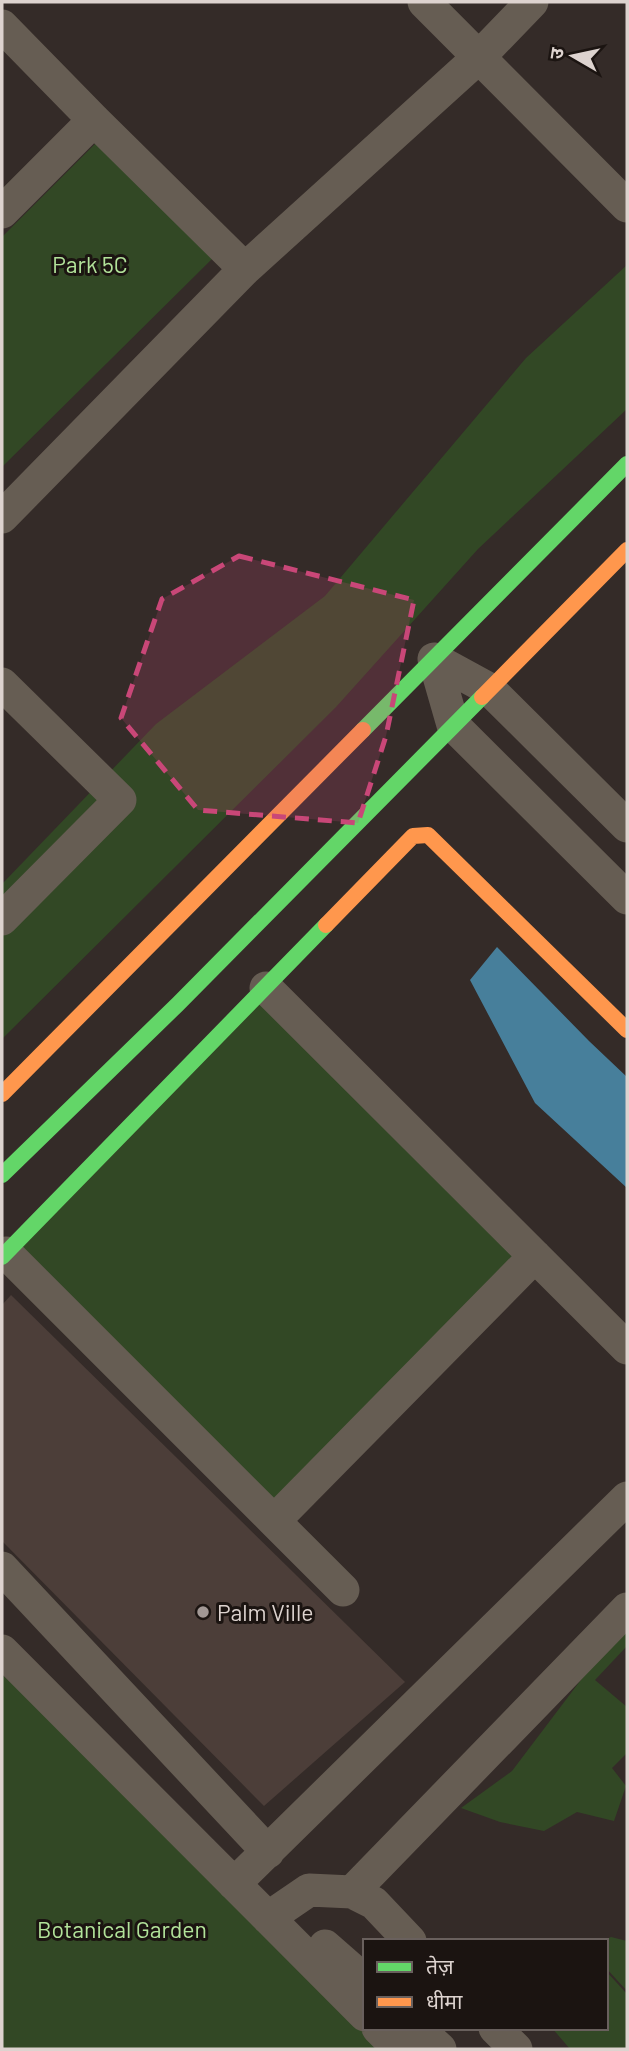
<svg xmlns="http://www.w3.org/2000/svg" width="629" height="2051" font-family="Barlow,'Noto Sans Devanagari',sans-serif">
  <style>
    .green { fill: #324825 }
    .water { fill: #477f9b }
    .building { fill: #4c3e39 }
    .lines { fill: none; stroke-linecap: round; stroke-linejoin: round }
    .street { stroke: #665d53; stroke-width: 33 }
    .fast { stroke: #63d668; stroke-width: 16 }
    .slow { stroke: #ff974d; stroke-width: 16 }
    .marked { fill: #c94778; fill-opacity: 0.2; stroke: #c94778; stroke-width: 5; stroke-dasharray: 14 9; stroke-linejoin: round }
    .poi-dot { fill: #a29895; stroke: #1b1411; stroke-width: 2.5 }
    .labels { text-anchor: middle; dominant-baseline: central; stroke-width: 6; stroke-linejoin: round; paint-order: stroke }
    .park-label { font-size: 23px; fill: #b2e39a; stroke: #1b1411 }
    .poi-label { font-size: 23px; fill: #ddd3cf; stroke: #1b1411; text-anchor: start }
  </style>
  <rect width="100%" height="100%" fill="#342b28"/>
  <!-- green -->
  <path class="green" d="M98 141 212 259 2 467V237Z
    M627 265V409L478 549 336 707 2 1039V884L156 724 325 596 526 358Z
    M266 988 535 1256 274 1521 6 1253Z
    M627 1619V1646L595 1680 627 1707V1753L612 1768 626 1786 614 1821 577 1812 544 1831 500 1822 461 1808 512 1771Z
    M2 1675 225 1860 402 2049H2Z
    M611 1937 627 1941V1991L606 1968V1941H603Z
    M606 1971 627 1994V2049H570L552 2028H606Z"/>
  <!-- water -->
  <path class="water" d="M497 947 589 1041 627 1077V1188L535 1103 470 980Z"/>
  <!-- building -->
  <path class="building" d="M11 1295 405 1682 264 1806 2 1541V1305Z"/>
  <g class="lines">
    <!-- street -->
    <path class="street" d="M424 2 627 206
      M2 26 94 120 245 269
      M2 212 94 120
      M2 517 245 269 479 57 532 2
      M434 659 453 725 627 898
      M434 659 489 689 627 826
      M2 684 120 800 2 919
      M266 988 627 1348
      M6 1253 274 1521 535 1256
      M274 1521 343 1590
      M2 1568 268 1852
      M2 1651 365 2015
      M234 1884 627 1498
      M352 1892 627 1609
      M268 1918 309 1890 352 1892 374 1903 410 1941
      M325 1946 365 1981
      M378 2028 399 2049
      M417 2028 440 2049
      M495 2028 516 2049"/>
    <!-- fast -->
    <path class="fast" d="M363 730 627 464
      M2 1175 178 1004 482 697
      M2 1257 326 925"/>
    <!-- slow -->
    <path class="slow" d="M482 697 627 550
      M326 925 413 836 428 835 627 1030
      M2 1094 363 730"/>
  </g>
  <!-- marked area -->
  <path class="marked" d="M239 556 414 600 386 736 358 823 198 810 121 718 162 599Z"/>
  <!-- markers -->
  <circle class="poi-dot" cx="203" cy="1612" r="7"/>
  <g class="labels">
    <!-- park labels -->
    <g class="park-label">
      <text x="90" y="264">Park 5C</text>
      <text x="122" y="1929">Botanical Garden</text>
    </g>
    <!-- poi labels -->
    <g class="poi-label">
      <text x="217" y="1612">Palm Ville</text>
    </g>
  </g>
  <!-- border -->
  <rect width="629" height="2051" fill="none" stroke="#ddd3cf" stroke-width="7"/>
  <!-- legend -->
  <rect x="363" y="1939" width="245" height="91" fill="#1b1411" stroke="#69605d" stroke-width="2"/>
  <rect x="377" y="1962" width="35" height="10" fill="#63d668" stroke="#69605d" stroke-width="2"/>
  <text x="426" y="1974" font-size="21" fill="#ddd3cf">तेज़</text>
  <rect x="377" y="1997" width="35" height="10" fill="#ff974d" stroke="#69605d" stroke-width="2"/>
  <text x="426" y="2009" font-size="21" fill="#ddd3cf">धीमा</text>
  <!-- north arrow -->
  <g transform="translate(573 56) rotate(279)" stroke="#1b1411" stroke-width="5" paint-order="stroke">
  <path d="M0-5L12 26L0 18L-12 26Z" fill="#ddd3cf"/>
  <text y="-10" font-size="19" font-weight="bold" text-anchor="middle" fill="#ddd3cf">उ</text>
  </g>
</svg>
